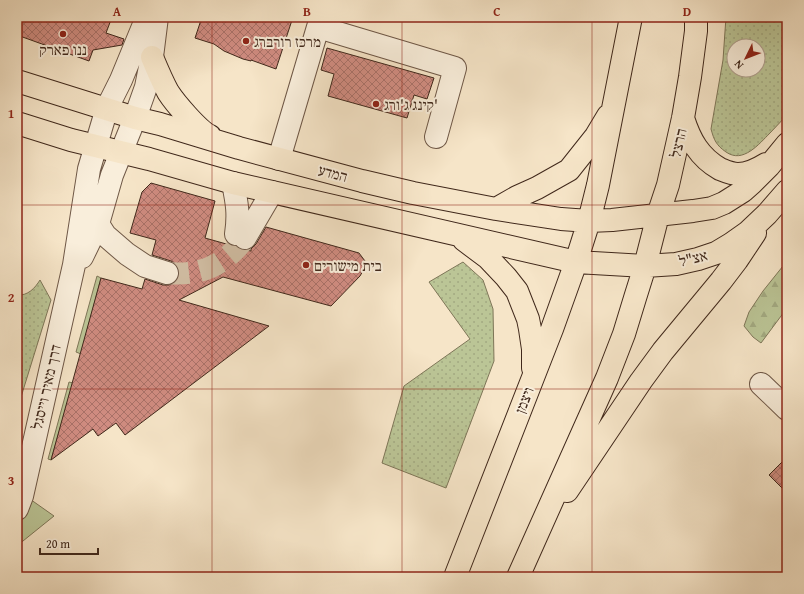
<svg xmlns="http://www.w3.org/2000/svg" width="804" height="594" font-family="'Gentium Book Plus','Frank Ruhl Libre',serif">
  <style>
    .green { fill: #bbc596; stroke: #7e7658 }
    .forest { fill: url(#forest-firs); stroke: #7e7658 }
    .park { fill: url(#park-dots); stroke: #7e7658; fill-rule: evenodd }
    .building { fill: url(#building-cross-hatch); stroke: #40281b }
    .lines { fill: none; stroke-linecap: round; stroke-linejoin: round }
    .minor-tunnel { stroke: #d2bfa5; stroke-width: 22; stroke-dasharray: 22 11; stroke-linecap: butt }
    .minor-casing { stroke: #6e5746; stroke-width: 24 }
    .major-casing { stroke: #40281b; stroke-width: 24 }
    .minor { stroke: #f9eedb; stroke-width: 22 }
    .major { stroke: #f6e5c8; stroke-width: 22 }
    .grid { fill: none; stroke: #8f2418; stroke-width: 1; stroke-opacity: 0.55 }
    .poi-dot { fill: #8f2418; stroke: #f9eedb; stroke-width: 1.5 }
    .labels { text-anchor: middle; dominant-baseline: central; stroke-width: 4; stroke-linejoin: round; paint-order: stroke }
    .poi-label { font-size: 15px; fill: #40281b; stroke: #f9eedb; text-anchor: start }
    .street-label { font-size: 15px; fill: #40281b; stroke: #f9eedb }
    .neatline { fill: none; stroke: #8f2418; stroke-width: 1.5 }
    .grid-label { font-size: 13px; text-anchor: middle; font-weight: bold; fill: #8f2418 }
  </style>
  <defs>
    <pattern id="forest-firs" width="22" height="20" patternUnits="userSpaceOnUse"><rect width="22" height="20" fill="#bbc596"/><path d="M5 1l3.5 6h-7zM16 11l3.5 6h-7z" fill="#a2a981"/></pattern>
    <pattern id="park-dots" width="8" height="8" patternUnits="userSpaceOnUse"><rect width="8" height="8" fill="#bbc596"/><path d="M2 2h.1M6 6h.1" fill="none" stroke="#a2a981" stroke-width="1.8" stroke-linecap="round"/></pattern>
    <pattern id="building-cross-hatch" width="8" height="8" patternUnits="userSpaceOnUse"><rect width="8" height="8" fill="#d08c81"/><path d="M0 0l8 8M0 8l8-8" fill="none" stroke="#aa7269"/></pattern>
  </defs>
  <rect width="100%" height="100%" fill="#f6e5c8"/>
  <filter id="stains"><feTurbulence type="fractalNoise" baseFrequency=".005" numOctaves="4"/><feColorMatrix values="0 0 0 0 .2 0 0 0 0 .09 0 0 0 0 .02 0 0 0 .5 -.17"/></filter>
  <radialGradient id="worn" r=".72"><stop offset=".6" stop-color="#630" stop-opacity="0"/><stop offset="1" stop-color="#630" stop-opacity=".3"/></radialGradient>
  <!-- green -->
  <path class="green" d="M97 276 101 278 81 354 76 352Z
    M69 382 73 383 51 460 48 459Z
    M27 497 54 516 18 545 17 544V524Z"/>
  <!-- forest -->
  <path class="forest" d="M787 261V308L761 343 753 337 744 326 749 312 763 291Z"/>
  <!-- park -->
  <path class="park" d="M726 17H787V115C781 121 776 127 770 133 759 144 743 164 726 152 716 145 714 140 711 129L723 60ZM734 46H758V70H734Z
    M463 262 483 280 493 309 494 361 446 488 382 463 404 386 470 339 429 282Z
    M40 280 51 300 17 410V295C28 296 35 288 40 280Z"/>
  <!-- building -->
  <path class="building" d="M17 17H112L106 33 124 39 122 45 93 50 89 61 17 35Z
    M202 17H293L276 69 251 60V61L243 59 224 51 214 44 195 38Z
    M327 48 434 78 427 99 414 95 407 118 328 96 334 74 321 70Z
    M151 183 215 201 205 238 237 247 239 249 251 251V249L256 244 266 227 359 253 365 261 364 269 360 276 331 306 223 277 179 300 269 326 125 435 116 423 98 436 93 429 51 460 101 278 142 289 145 279 163 285H169L175 282 179 277V270L176 264 171 261 152 255 156 240 130 233 142 192Z
    M787 457V493L769 475Z"/>
  <g class="lines">
    <!-- minor-tunnel -->
    <path class="minor-tunnel" d="M167 273C201 276 224 266 245 238"/>
    <!-- minor casing -->
    <g class="minor-casing">
      <path id="minor" d="M279 159 318 27 455 68 436 137
        M233 183C237 203 239 214 236 234
        M98 224 105 235 127 254 145 266 167 273
        M245 238 272 192
        M82 257 83 255 98 224 112 175 135 118 146 87 152 57 157 17
        M761 384 787 409
        M17 509 22 496 74 265 89 169 107 108 121 80 147 17"/>
    </g>
    <!-- major casing -->
    <g class="major-casing">
      <path id="major" d="M152 57C157 69 162 81 168 92 175 103 199 131 210 136
        M17 81 135 118 160 124 239 148 362 181 413 193 496 209 561 219 589 221 612 220 693 211 712 208 724 203 743 191 752 183 769 166 787 144
        M683 118C690 140 699 157 720 169 725 171 731 174 738 174 748 174 758 169 766 164
        M17 123 71 140 149 159 233 183 576 262 645 266 676 264 698 259 716 253 731 244 748 232 767 214 787 191
        M496 209 517 197 537 188 569 170 596 136 608 116
        M464 240 488 258 506 277 517 291 528 319 530 329 533 349V368
        M567 491 641 381 663 351 721 281 737 260 755 233
        M455 577 552 329 576 262 589 221 598 185 631 17
        M518 577 607 378 624 334 635 298 645 266 658 215 668 185 683 118 690 77 696 31V17"/>
    </g>
    <!-- minor -->
    <use href="#minor" class="minor"/>
    <!-- major -->
    <use href="#major" class="major"/>
  </g>
  <!-- grid -->
  <path class="grid" d="M212 17V577M402 17V577M592 17V577M17 205H787M17 389H787"/>
  <!-- markers -->
  <g class="poi-dot">
    <circle cx="63" cy="34" r="4"/>
    <circle cx="246" cy="41" r="4"/>
    <circle cx="376" cy="104" r="4"/>
    <circle cx="306" cy="265" r="4"/>
  </g>
  <g class="labels">
    <!-- poi labels -->
    <g class="poi-label">
      <text x="254" y="41">מרכז רורברג</text>
      <text x="63" y="49" text-anchor="middle">ננו פארק</text>
      <text x="384" y="104">קינג ג'ורג'</text>
      <text x="314" y="265">בית מישורים</text>
    </g>
    <!-- street labels -->
    <g class="street-label">
      <text transform="translate(678 143) rotate(-77)">הרצל</text>
      <text transform="translate(333 173) rotate(15)">המדע</text>
      <text transform="translate(693 258) rotate(-14)">אצ"ל</text>
      <text transform="translate(46 387) rotate(-77)">דרך מאיר וייסגל</text>
      <text transform="translate(524 400) rotate(-69)">ויצמן</text>
    </g>
  </g>
  <!-- margin -->
  <rect width="804" height="594" fill="none" stroke="#f6e5c8" stroke-width="44"/>
  <!-- north arrow -->
  <g transform="translate(746 58) rotate(227)"><circle r="19" fill="#f9eedb" stroke="#af9f8e"/>
  <path d="M0-3L7 15L0 10L-7 15Z" fill="#8f2418"/>
  <text y="-6" font-size="11" font-weight="bold" text-anchor="middle" fill="#40281b">N</text>
  </g>
  <!-- scale -->
  <path d="M40 548v6h58v-6" fill="none" stroke="#40281b" stroke-width="2"/>
  <text x="46" y="548" font-size="12" fill="#40281b" stroke="#f9eedb" stroke-width="3" paint-order="stroke">20 m</text>
  <rect x="22" y="22" width="760" height="550" class="neatline"/>
  <g class="grid-label">
    <text x="117" y="16">A</text>
    <text x="307" y="16">B</text>
    <text x="497" y="16">C</text>
    <text x="687" y="16">D</text>
    <text x="11" y="118">1</text>
    <text x="11" y="302">2</text>
    <text x="11" y="485">3</text>
  </g>
  <rect width="100%" height="100%" filter="url(#stains)"/>
  <rect width="100%" height="100%" fill="url(#worn)"/>
</svg>
